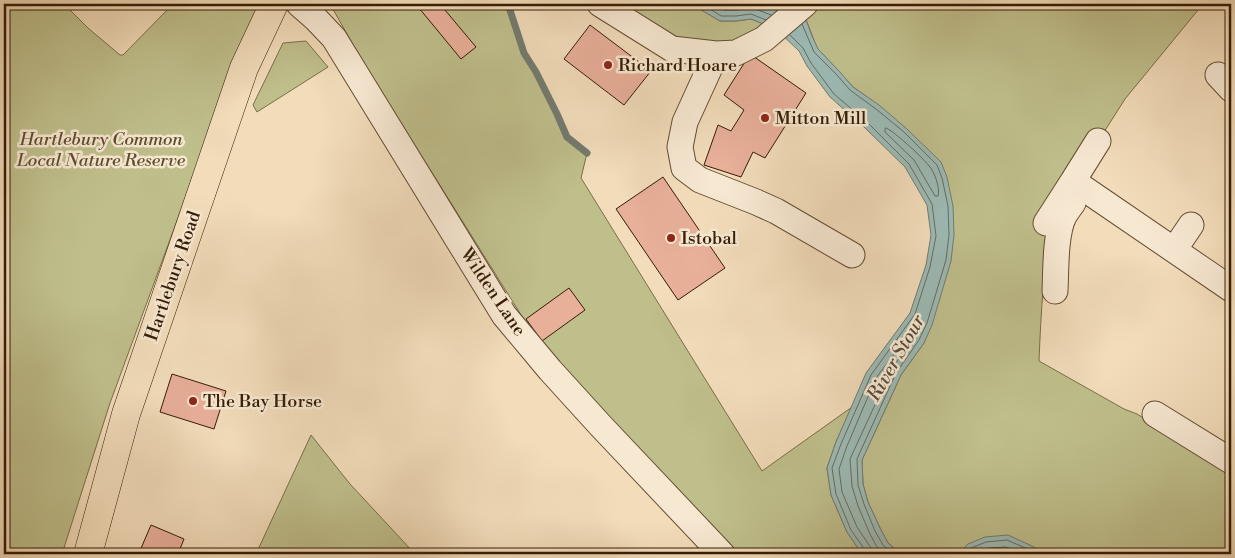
<svg xmlns="http://www.w3.org/2000/svg" width="1235" height="558" font-family="'Libre Bodoni',serif">
  <style>
    .green { fill: #bfbf8c; stroke: #7a6e48 }
    .water { fill: #9cbab5; stroke: #737b6f }
    .lines { fill: none; stroke-linecap: round; stroke-linejoin: round }
    .shore { stroke: #686b5d; stroke-width: 1 }
    .stream { stroke: #737b6f; stroke-width: 7 }
    .building { fill: #e8af99; stroke: #351c05 }
    .minor-casing { stroke: #644c32; stroke-width: 27 }
    .major-casing { stroke: #351c05; stroke-width: 29 }
    .minor { stroke: #f7e8d2; stroke-width: 25 }
    .major { stroke: #f2dcba; stroke-width: 28 }
    .poi-dot { fill: #8f2418; stroke: #f7e8d2; stroke-width: 2 }
    .labels { text-anchor: middle; dominant-baseline: central; stroke-width: 5; stroke-linejoin: round; paint-order: stroke }
    .poi-label { font-size: 18px; fill: #351c05; stroke: #f7e8d2; text-anchor: start }
    .park-label { font-size: 18px; font-style: italic; fill: #5e4d2e; stroke: #f7e8d2 }
    .street-label { font-size: 18px; fill: #351c05; stroke: #f7e8d2 }
    .water-label { font-size: 19px; font-style: italic; fill: #544b3a; stroke: #f7e8d2 }
  </style>
  <rect width="100%" height="100%" fill="#f2dcba"/>
  <filter id="stains"><feTurbulence type="fractalNoise" baseFrequency=".004" numOctaves="4"/><feColorMatrix values="0 0 0 0 .2 0 0 0 0 .09 0 0 0 0 .02 0 0 0 .5 -.17"/></filter>
  <radialGradient id="worn" r=".72"><stop offset=".6" stop-color="#630" stop-opacity="0"/><stop offset="1" stop-color="#630" stop-opacity=".3"/></radialGradient>
  <!-- green -->
  <path class="green" d="M4 4H64L88 28 120 55H123L173 4H261L215 117 110 403 62 554H4Z
    M330 4H508L524 53 536 73 557 114 567 137 587 153 581 178 762 471 852 407 836 442 827 468 831 495 847 532 862 554H722L538 342 364 64Z
    M600 4H694L698 8 720 21H736L751 19 776 29 694 52Z
    M800 4H1203L1125 99 1053 212C1044 260 1041 311 1039 361L1124 409 1137 414 1160 428 1231 468V554H1044L967 545 958 554H901L888 543 880 528 868 502 863 484 862 460 901 375 924 343 928 332 952 246 866 96 853 87 817 48Z
    M306 41 328 67 257 112 253 105 283 43Z
    M311 435 350 484 415 554H256Z"/>
  <!-- water -->
  <path class="water" d="M694 4H800L812 36 818 49 839 71 853 87 879 105 907 129 941 162 947 177 953 206 954 235 951 261 932 325 924 343 901 375 862 460 863 484 868 502 880 528 888 543 901 554H862L847 532 831 495 827 468 836 442 866 373 910 313 926 265 931 235 927 205 905 167 864 127 830 97 807 66 799 51 776 29 751 19 736 21H720L698 8Z
    M1008 535 1032 546 1045 554H958L968 544 985 537Z"/>
  <g class="lines">
    <!-- shore -->
    <path class="shore" d="M702 4 721 16H736L751 14 766 20
      M714 4 724 10H736L753 8 771 15
      M802 24 814 52 836 74 850 90 876 109 904 132 937 165 942 178 948 206 949 235 946 260 927 323 919 340 896 373 857 459 858 485 864 504 875 531 883 545 893 554
      M790 35 803 48 811 63 834 94 868 123 909 164 932 204 936 236 930 267 915 314 871 375 841 444 832 468 836 494 851 530 865 550 866 554
      M886 128C893 130 928 162 932 170 936 177 940 189 938 196H935L914 160 885 132V130Z
      M872 554 871 548 857 527 842 492 839 469 847 446 876 378 912 330 914 329 916 332 914 337 891 370 850 459 852 486 858 506 870 534 878 549 884 554
      M965 554 971 548 986 542 1007 540 1030 550 1036 554
      M974 554 988 548 1006 547 1024 554"/>
    <!-- stream -->
    <path class="stream" d="M508 4 524 53 536 72 557 114 567 137 587 153"/>
  </g>
  <!-- building -->
  <path class="building" d="M424 4H440L476 47 461 59 419 8Z
    M590 25 651 71 624 105 564 59Z
    M750 54 806 93 765 158 753 152 741 177 704 165 718 125 731 131 744 110 724 95Z
    M663 177 725 268 678 300 616 209Z
    M569 288 585 310 542 341 526 319Z
    M172 374 226 391 214 429 160 412Z
    M151 525 184 539 178 554H143L139 553Z"/>
  <g class="lines">
    <!-- minor casing -->
    <g class="minor-casing">
      <path id="minor" d="M299 4 315 18 334 38 504 315 550 370 600 425 722 554
        M600 4 672 49 716 54 736 53 764 39 805 4
        M716 54 685 122 680 147 684 168 700 180 756 202 776 211 852 255
        M1218 75 1231 89
        M1073 181 1098 141
        M1046 223 1073 181 1231 289
        M1174 250 1191 225
        M1055 291C1056 270 1055 234 1064 216 1067 211 1070 207 1073 203
        M1155 414 1231 461"/>
    </g>
    <!-- major casing -->
    <g class="major-casing">
      <path id="major" d="M88 554 126 414 244 68 274 4"/>
    </g>
    <!-- minor -->
    <use href="#minor" class="minor"/>
    <!-- major -->
    <use href="#major" class="major"/>
  </g>
  <!-- markers -->
  <g class="poi-dot">
    <circle cx="608" cy="65" r="5"/>
    <circle cx="765" cy="118" r="5"/>
    <circle cx="671" cy="238" r="5"/>
    <circle cx="193" cy="401" r="5"/>
  </g>
  <g class="labels">
    <!-- poi labels -->
    <g class="poi-label">
      <text x="618" y="65">Richard Hoare</text>
      <text x="775" y="118">Mitton Mill</text>
      <text x="681" y="238">Istobal</text>
      <text x="203" y="401">The Bay Horse</text>
    </g>
    <!-- park labels -->
    <g class="park-label">
      <text x="101" y="139">Hartlebury Common<tspan x="101" dy="21">Local Nature Reserve</tspan></text>
    </g>
    <!-- street labels -->
    <g class="street-label">
      <text transform="translate(173 276) rotate(-71)">Hartlebury Road</text>
      <text transform="translate(493 292) rotate(56)">Wilden Lane</text>
    </g>
    <!-- water labels -->
    <g class="water-label">
      <text transform="translate(896 358) rotate(-60)">River Stour</text>
    </g>
  </g>
  <!-- margin -->
  <rect width="1235" height="558" fill="none" stroke="#f2dcba" stroke-width="20"/>
  <rect x="5" y="5" width="1225" height="548" fill="none" stroke="#351c05" stroke-width="2.5"/>
  <rect x="10" y="10" width="1215" height="538" fill="none" stroke="#351c05"/>
  <rect width="100%" height="100%" filter="url(#stains)"/>
  <rect width="100%" height="100%" fill="url(#worn)"/>
</svg>
